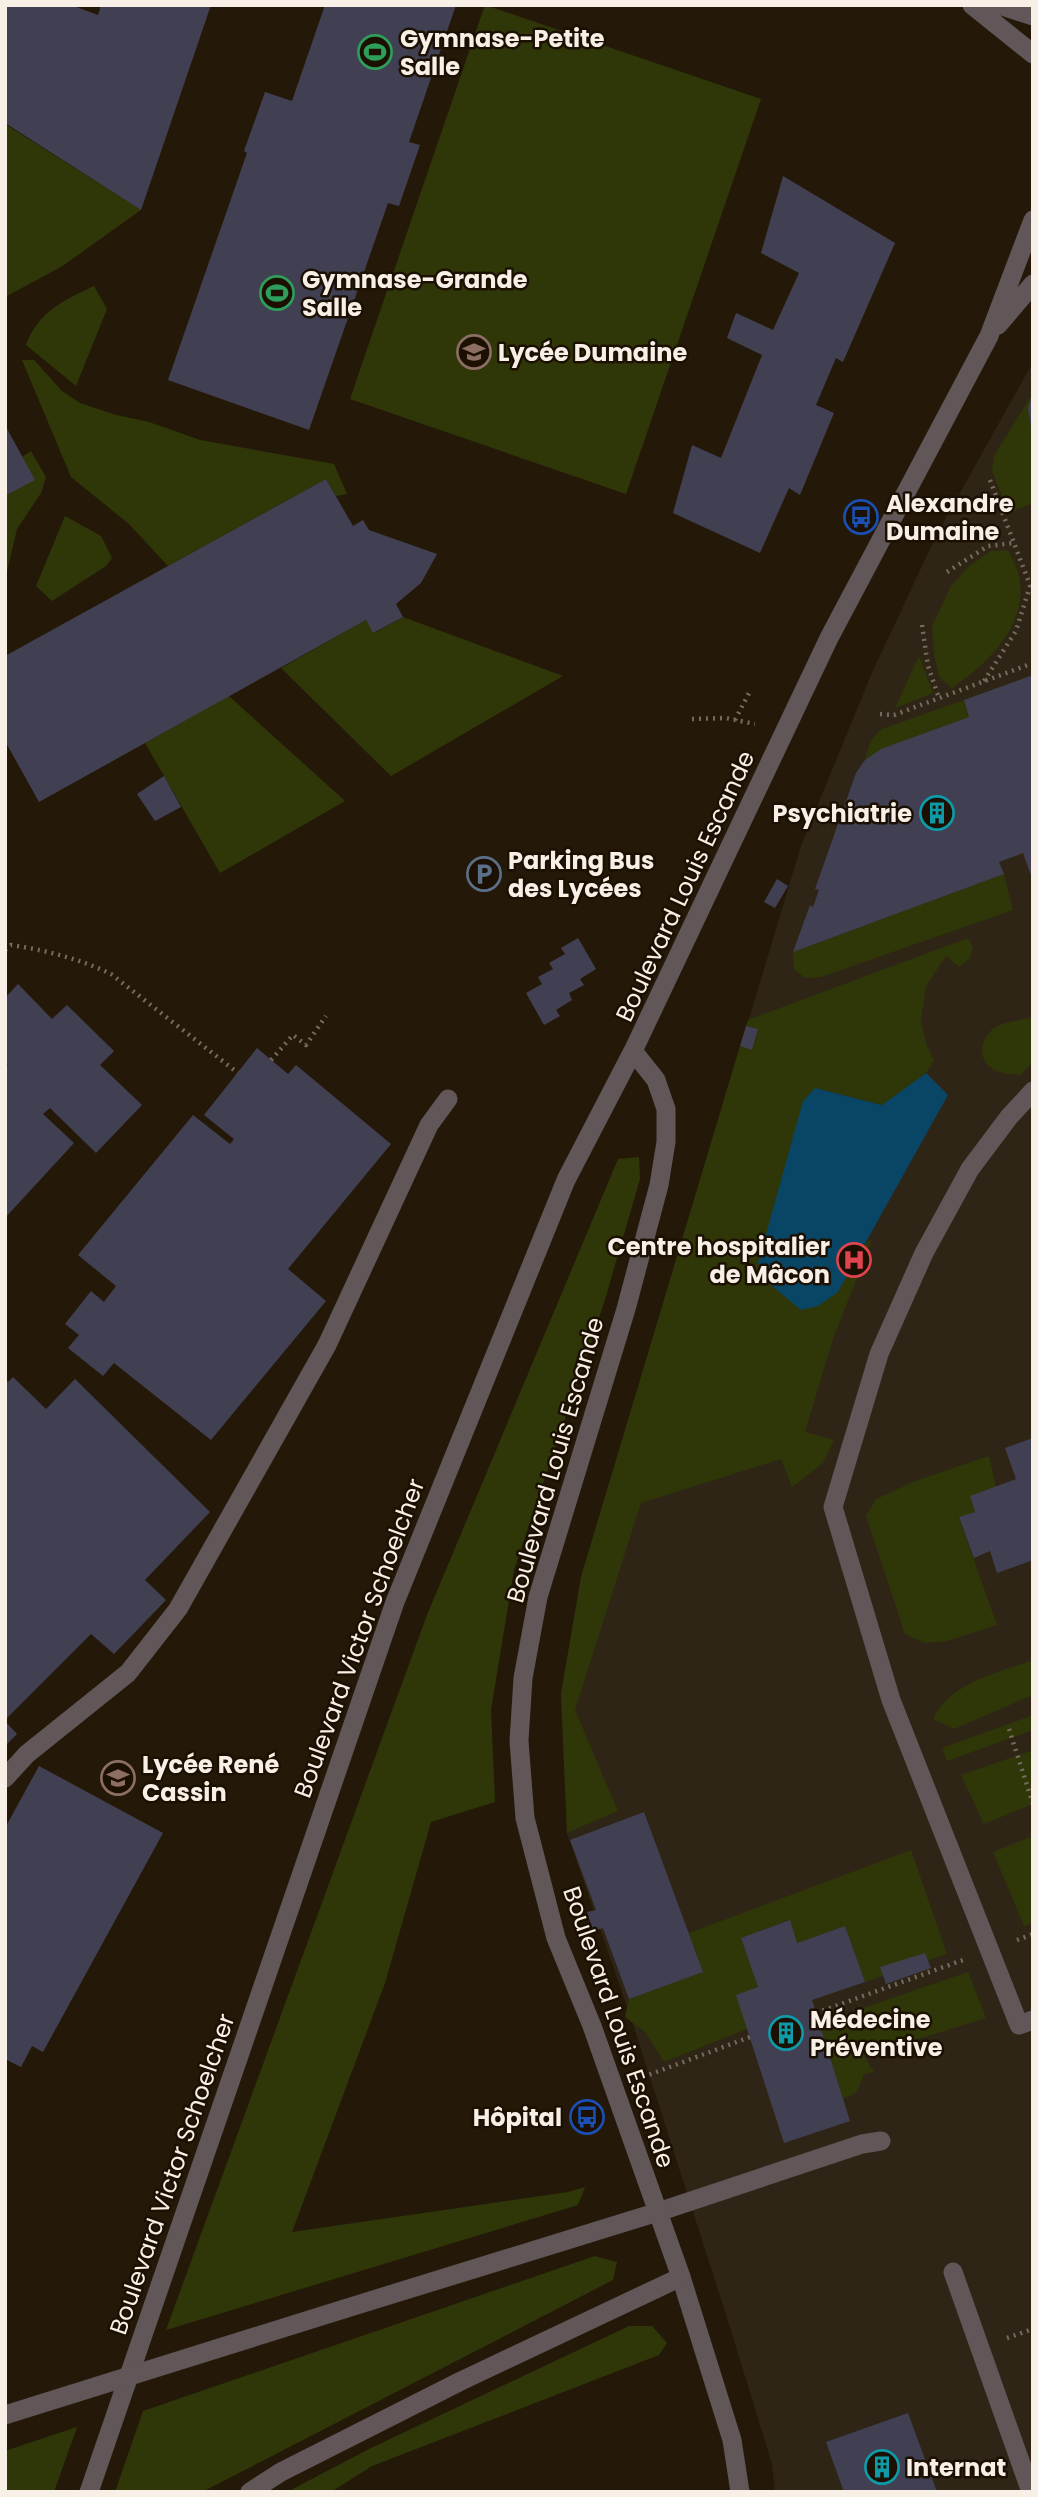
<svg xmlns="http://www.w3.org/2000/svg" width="1038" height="2497" font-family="Poppins,sans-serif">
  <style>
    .medical { fill: #2e2516 }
    .green { fill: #2f3708 }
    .water { fill: #094564 }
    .building { fill: #414053 }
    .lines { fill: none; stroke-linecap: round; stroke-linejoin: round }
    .path { stroke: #756b5e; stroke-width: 4.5; stroke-dasharray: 2 5; stroke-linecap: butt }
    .service { stroke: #615658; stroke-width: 19 }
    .minor { stroke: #615658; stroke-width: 19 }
    .tertiary { stroke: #615658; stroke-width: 19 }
    .tertiary-bridge { stroke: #615658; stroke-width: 19 }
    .labels { text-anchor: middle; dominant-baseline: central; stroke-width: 5; stroke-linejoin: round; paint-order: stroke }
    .poi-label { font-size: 24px; font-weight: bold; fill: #f8f0e6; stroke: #1b1002; text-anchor: start }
    .street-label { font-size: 24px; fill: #f8f0e6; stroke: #1b1002 }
  </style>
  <rect width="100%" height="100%" fill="#241909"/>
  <!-- medical -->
  <path class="medical" d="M1033 362V2492H775L772 2464 728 2321 630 2015 567 1833 561 1694 581 1577 801 846 871 675 936 536Z"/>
  <!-- green -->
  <path class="green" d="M485 5 761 99 626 494 350 399Z
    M5 124 141 210 61 267 5 297Z
    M94 286 107 309 76 386 26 345C38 312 64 300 94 286Z
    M22 360H34L62 391 80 403 116 415 149 422 200 440 334 464 347 494 336 496 326 479 168 566 129 524 71 477Z
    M1031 396 1028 408 1033 433V503L1009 513 992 471 994 456Z
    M31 451 46 477 41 493 17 529 5 580V496L34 480 22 457Z
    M65 516 101 536 112 558 106 566 52 601 36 586Z
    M1008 550C1012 558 1017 568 1019 576 1029 625 988 663 952 688L939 677 934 655 932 626 951 586 968 567 991 551Z
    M403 617 563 676 391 776 281 668 366 620 374 633Z
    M919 656 933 693 895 708Z
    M229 696 345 801 220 873 145 743Z
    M964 700 969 717 881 749 865 760C868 746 871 738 882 729Z
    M1004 874 1013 910 821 977 805 978 794 969 793 952Z
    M968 938 973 948 970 958 959 967 946 956 926 986 921 1021 926 1043 934 1061 926 1073 882 1105 815 1088 838 1292 866 1242 872 1240 834 1336 805 1432 834 1440 823 1463 792 1487 781 1459 641 1503 575 1710 618 1811 567 1833 561 1694 581 1577 740 1046 752 1050 758 1029 746 1026 748 1020Z
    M1033 1017V1063L1020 1075C1013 1074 1000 1074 993 1069 974 1058 982 1032 1000 1025 1010 1021 1022 1020 1033 1017Z
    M639 1157 640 1179 604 1303 514 1570 491 1710 495 1802 431 1822 385 1983 292 2232 568 2192 585 2187 578 2205 166 2330 427 1615 618 1159Z
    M989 1456 996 1487 970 1496 975 1512 959 1518 997 1625 947 1641 925 1643 905 1634 866 1516 876 1499 915 1481Z
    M1033 1660V1695L954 1729 933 1719C950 1682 998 1673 1033 1660Z
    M1033 1715V1730L947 1761 942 1748Z
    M1033 1750V1804L984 1824 961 1775Z
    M1033 1836V1923L1024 1926 993 1852Z
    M911 1850 947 1954 865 1982 845 1926 797 1943 789 1920 741 1938 758 1987 747 2029 664 2062 645 2032 625 2017 629 1999 703 1972 689 1933Z
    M968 1972 986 2018 864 2056 874 2072 864 2074 857 2092 843 2099 819 2023Z
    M595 2256 617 2262 613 2280 202 2492H115L143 2411Z
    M629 2326H652L667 2343 659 2355 372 2466 331 2492H287L371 2448Z
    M77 2427 54 2492H5V2451Z"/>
  <!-- water -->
  <path class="water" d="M926 1073 948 1095 838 1292 818 1306 801 1310 766 1281 758 1263 803 1101 815 1088 882 1105Z"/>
  <!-- building -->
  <path class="building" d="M5 5H71L98 15 101 5H211L141 210 5 123Z
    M325 5H456L409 142 420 145 399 206 388 203 309 430 168 380 247 153 244 151 265 92 292 101Z
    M783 176 895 243 843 362 836 358 816 405 834 413 800 495 789 488 760 553 673 513 692 445 721 458 762 355 727 338 736 313 773 330 799 273 761 253Z
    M1032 394H1033L1032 432 1028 408Z
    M5 425 35 480 5 496Z
    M326 479 353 526 363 520 369 530 437 554 421 583 396 604 403 617 373 633 366 620 39 802 5 741V656Z
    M1033 675V881L1023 853 999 862 1004 874 793 952 810 905 813 907 819 890 815 889 856 773 865 760 881 749 969 717 964 700Z
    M164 776 181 807 155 821 137 794Z
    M777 879 788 886 775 908 764 902Z
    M578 938 596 969 580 979 584 985 569 993 572 1000 556 1010 560 1016 544 1025 526 993 542 984 538 977 553 969 549 963 565 954 561 948Z
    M18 984 52 1019 67 1005 114 1051 100 1065 142 1105 96 1153 50 1108 43 1114 74 1143 5 1218V1067L8 1064 5 1062V998Z
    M746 1026 758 1029 752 1050 740 1046Z
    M257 1048 288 1074 296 1065 391 1144 288 1269 326 1301 211 1440 114 1363 103 1376 68 1348 79 1335 65 1324 91 1291 104 1302 116 1286 78 1255 193 1115 230 1144 234 1139 204 1115Z
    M13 1377 46 1409 75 1379 210 1512 145 1580 166 1600 114 1654 91 1634 5 1720V1379L8 1382Z
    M1033 1438V1560L997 1573 990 1551 974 1558 959 1517 975 1512 970 1496 1016 1479 1005 1448Z
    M5 1721 17 1734 5 1746Z
    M39 1766 163 1833 43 2052 32 2046 21 2067 5 2059V1828Z
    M644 1812 703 1972 629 1999 603 1928 593 1931 587 1912 596 1910 570 1840Z
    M790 1920 797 1943 845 1926 865 1982 812 2000 850 2121 784 2143 736 1995 758 1987 741 1938Z
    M925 1953 931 1968 886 1984 880 1967Z
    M908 2413 937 2492H844L826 2442Z"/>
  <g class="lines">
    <!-- path -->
    <path class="path" d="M990 480 1033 593
      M947 572 988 546 1014 543
      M922 625 928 666 939 698
      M984 681 1016 631 1030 586
      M880 714 894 715 1033 663
      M692 719 726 718 755 724
      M735 720 749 693
      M5 950 11 945C45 950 80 959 111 974L238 1073
      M271 1060 293 1035 306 1045 326 1016
      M1009 1729 1033 1804
      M1017 1940 1033 1934
      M816 2013 963 1960
      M643 2077 750 2037
      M1007 2338 1033 2329"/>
    <!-- service -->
    <path class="service" d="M1033 1091 1009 1117 970 1169 924 1253 879 1354 833 1507 891 1700 1019 2025 1033 2020
      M658 2212 862 2144 881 2141
      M953 2272 1031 2492"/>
    <!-- minor -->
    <path class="minor" d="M5 1778 27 1754 128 1673 178 1609 327 1345 429 1125 448 1099
      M681 2277 732 2440 740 2492"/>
    <!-- tertiary -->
    <path class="tertiary" d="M972 5 1033 54
      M999 5 1033 16
      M998 325 1033 284
      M344 2309 658 2212
      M89 2492 395 1602 566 1180 633 1051
      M250 2492 281 2472 461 2381 681 2277 592 2026 556 1938 525 1818 519 1741 523 1678 538 1597 626 1309 659 1185 666 1142V1109L656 1080 633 1051 829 638 989 336 1033 220"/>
    <!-- tertiary-bridge -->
    <path class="tertiary-bridge" d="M5 2415 344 2309"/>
  </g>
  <!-- icons -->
  <defs>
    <g id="stadium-ring" transform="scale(1.75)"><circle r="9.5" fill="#1b1002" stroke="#2e9e5b" stroke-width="1.5"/><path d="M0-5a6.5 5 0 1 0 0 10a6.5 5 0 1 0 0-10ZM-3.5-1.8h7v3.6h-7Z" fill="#2e9e5b"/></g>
    <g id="school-ring" transform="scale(1.75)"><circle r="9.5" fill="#1b1002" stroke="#8d6e63" stroke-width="1.5"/><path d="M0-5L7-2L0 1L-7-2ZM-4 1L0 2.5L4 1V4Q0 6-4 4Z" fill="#8d6e63"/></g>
    <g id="bus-ring" transform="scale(1.75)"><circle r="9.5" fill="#1b1002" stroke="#1a4fb4" stroke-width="1.5"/><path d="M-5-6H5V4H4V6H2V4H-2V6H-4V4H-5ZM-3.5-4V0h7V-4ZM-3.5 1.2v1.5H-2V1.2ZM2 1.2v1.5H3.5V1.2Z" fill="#1a4fb4"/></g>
    <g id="building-ring" transform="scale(1.75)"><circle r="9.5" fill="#1b1002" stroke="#0f9aa8" stroke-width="1.5"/><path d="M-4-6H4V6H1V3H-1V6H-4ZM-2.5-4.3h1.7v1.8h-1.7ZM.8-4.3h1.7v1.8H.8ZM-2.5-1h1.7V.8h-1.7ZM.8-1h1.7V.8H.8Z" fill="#0f9aa8"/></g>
    <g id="parking-ring" transform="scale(1.75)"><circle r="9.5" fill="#1b1002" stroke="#5c6f8a" stroke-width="1.5"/><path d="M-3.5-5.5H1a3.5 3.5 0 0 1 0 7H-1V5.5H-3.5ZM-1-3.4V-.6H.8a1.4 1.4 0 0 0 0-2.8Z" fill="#5c6f8a"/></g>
    <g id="hospital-ring" transform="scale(1.75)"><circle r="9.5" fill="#1b1002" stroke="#e0444e" stroke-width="1.5"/><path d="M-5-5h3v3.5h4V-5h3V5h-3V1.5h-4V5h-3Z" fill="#e0444e"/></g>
  </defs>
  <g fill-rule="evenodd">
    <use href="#stadium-ring" x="375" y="52"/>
    <use href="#stadium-ring" x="277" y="293"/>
    <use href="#school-ring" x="474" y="352"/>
    <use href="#bus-ring" x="861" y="517"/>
    <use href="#building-ring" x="937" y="813"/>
    <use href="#parking-ring" x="484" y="874"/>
    <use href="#hospital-ring" x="854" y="1260"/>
    <use href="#school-ring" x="118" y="1778"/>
    <use href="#building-ring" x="786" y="2033"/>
    <use href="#bus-ring" x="587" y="2117"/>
    <use href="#building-ring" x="882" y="2467"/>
  </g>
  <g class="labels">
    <!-- poi labels -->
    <g class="poi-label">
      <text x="400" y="38">Gymnase-Petite<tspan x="400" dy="28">Salle</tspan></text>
      <text x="302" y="279">Gymnase-Grande<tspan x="302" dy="28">Salle</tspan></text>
      <text x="498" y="352">Lycée Dumaine</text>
      <text x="886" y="503">Alexandre<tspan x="886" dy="28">Dumaine</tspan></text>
      <text x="912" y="813" text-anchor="end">Psychiatrie</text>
      <text x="508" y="860">Parking Bus<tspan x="508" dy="28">des Lycées</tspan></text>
      <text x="830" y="1246" text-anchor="end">Centre hospitalier<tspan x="830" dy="28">de Mâcon</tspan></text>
      <text x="142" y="1764">Lycée René<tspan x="142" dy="28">Cassin</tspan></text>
      <text x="810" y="2019">Médecine<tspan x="810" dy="28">Préventive</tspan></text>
      <text x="562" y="2117" text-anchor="end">Hôpital</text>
      <text x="906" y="2467">Internat</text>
    </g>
    <!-- street labels -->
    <g class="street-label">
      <text transform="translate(685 886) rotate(-65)">Boulevard Louis Escande</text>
      <text transform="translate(555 1460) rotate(-74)">Boulevard Louis Escande</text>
      <text transform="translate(359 1638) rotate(-70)">Boulevard Victor Schoelcher</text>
      <text transform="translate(619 2027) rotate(71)">Boulevard Louis Escande</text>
      <text transform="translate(172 2174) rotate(-71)">Boulevard Victor Schoelcher</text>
    </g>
  </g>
  <!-- border -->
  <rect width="1038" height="2497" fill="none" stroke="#f8f0e6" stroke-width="14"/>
</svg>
